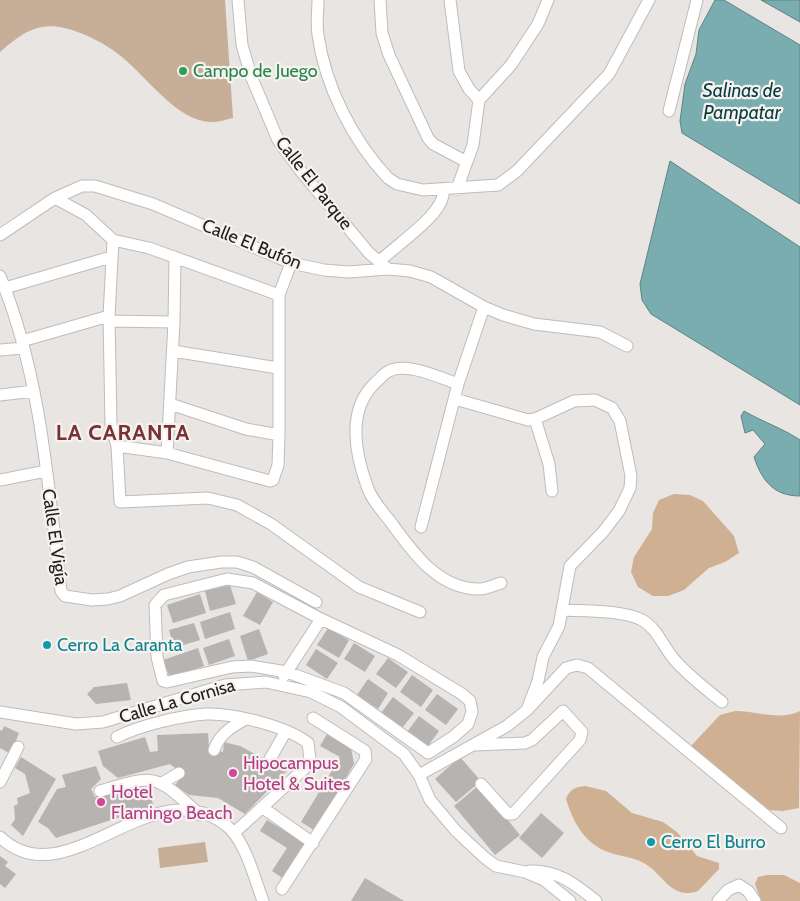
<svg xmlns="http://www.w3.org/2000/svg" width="800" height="901" font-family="Cabin,sans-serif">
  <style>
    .green { fill: #c6ae98 }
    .forest { fill: #d0b092 }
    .water { fill: #79adaf; stroke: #5f8384 }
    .building { fill: #b6b3b0 }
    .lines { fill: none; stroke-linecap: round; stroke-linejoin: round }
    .minor-casing { stroke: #bfbcb9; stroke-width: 13 }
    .minor { stroke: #fff; stroke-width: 11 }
    .leisure-dot { fill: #2e9e5b; stroke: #f6f2ef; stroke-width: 2 }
    .culture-dot { fill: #0f9aa8; stroke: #f6f2ef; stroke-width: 2 }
    .hotel-dot { fill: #d1479c; stroke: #f6f2ef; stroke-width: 2 }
    .labels { text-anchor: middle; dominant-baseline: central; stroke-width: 4.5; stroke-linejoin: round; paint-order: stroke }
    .leisure-label { font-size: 18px; fill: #27864d; stroke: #f6f2ef; text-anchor: start }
    .street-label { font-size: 18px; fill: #21201f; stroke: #f6f2ef }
    .culture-label { font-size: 18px; fill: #0d838f; stroke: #f6f2ef; text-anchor: start }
    .hotel-label { font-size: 18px; fill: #b23c85; stroke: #f6f2ef; text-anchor: start }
    .water-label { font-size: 19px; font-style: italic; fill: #093c3e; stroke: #f6f2ef }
    .district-label { font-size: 22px; font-weight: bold; letter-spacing: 1px; fill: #793234; stroke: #f6f2ef }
  </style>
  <rect width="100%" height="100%" fill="#e8e5e2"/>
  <!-- green -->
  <path class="green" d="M0 0H225L233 118C227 119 220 122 214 122 179 124 147 77 122 57 110 47 97 40 83 34 46 19 29 26 0 52Z
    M205 842 208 862 160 868 158 848Z"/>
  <!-- forest -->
  <path class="forest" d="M674 494 690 495 703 501 734 536 739 553 725 562 709 568 684 590 668 596H653L638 587 631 572 634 557 652 529 653 513 659 500Z
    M735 711C756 711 781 721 800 711L799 808 783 811 768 810 690 747 720 715Z
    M585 786 606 791 632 813 663 822 677 832 697 856 719 863V869L698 891C672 900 665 877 647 865 637 858 625 857 614 854 586 846 574 825 566 799 570 789 575 787 585 786Z
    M767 875H784L800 883V901H761L755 884 758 877Z"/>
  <!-- water -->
  <path class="water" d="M715 0H724L800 45V204L682 133 680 121 685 84 696 54 699 30Z
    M761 0H800V22Z
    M670 161 800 247V405L651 314 642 300 640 284Z
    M744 411C763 422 782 428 800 440V496C774 496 762 481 754 457L765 444 753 430 745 433 741 416Z"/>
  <!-- building -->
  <path class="building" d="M230 585 236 604 210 611 205 591Z
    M257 592 273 602 260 625 243 616Z
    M200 594 206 613 173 623 167 605Z
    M230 612 235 629 205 639 200 622Z
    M194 623 200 640 174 648 169 630Z
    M328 628 349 640 339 658 317 645Z
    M259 629 268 654 248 661 240 636Z
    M229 639 235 656 209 665 203 648Z
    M354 643 375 656 365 672 344 659Z
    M198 648 204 666 170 678 163 660Z
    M316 649 338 663 327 679 306 665Z
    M388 658 408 672 396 688 376 674Z
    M412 675 433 690 421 707 400 692Z
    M368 679 388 693 378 709 357 695Z
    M127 683 131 700 96 704 87 694 94 687Z
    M437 694 458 709 446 725 425 710Z
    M393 697 414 713 402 728 381 713Z
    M419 716 439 731 428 746 407 732Z
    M4 726 19 733 11 754 0 748V730L2 731Z
    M208 733 209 748 223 752 224 742 240 746 287 771 245 814 218 798 189 795 175 785 184 775 170 764 118 778 103 766 98 751 145 737 150 752 158 751 157 735Z
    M327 734 351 748 354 764 314 830 301 822 340 757 320 746Z
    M21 757 56 779 23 836 11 825 15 819 14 806 18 804 17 798 30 793 25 774 15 768Z
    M460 757 481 781 456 802 435 779Z
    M96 766 101 779 91 789 95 797 144 781 154 806 56 838 48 828 38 822 57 789 66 787 62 775Z
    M479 785 520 835 495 855 454 806Z
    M541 813 564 833 542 858 519 838Z
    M267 820 306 844 284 879 272 871 287 848 260 831Z
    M0 856 8 862 5 866 16 874 5 888 0 884Z
    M365 878 404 901H351Z"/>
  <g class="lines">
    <!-- minor casing -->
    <g class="minor-casing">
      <path id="minor" d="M238 0 242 45 251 76 278 140 299 169 369 253 388 269
        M318 0C318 11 316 24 318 35 325 86 353 141 388 178L397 184 423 190 498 185 517 171 609 74 649 0
        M380 0 382 33 389 55 428 138 433 144 467 162
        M450 0 459 71 469 89 479 100
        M669 111 697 0
        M457 189 473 145 479 100 511 65 538 24 548 0
        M55 198 86 215 113 240 109 316 111 425 117 446 120 502 208 498 237 505 271 524 359 587 420 612
        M0 235 55 198 82 186H95L153 204 291 263 324 270 348 272 388 269 410 271 431 277 484 307 503 315 534 324 600 332 627 346
        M113 240 149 248 279 295
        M379 262C394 246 447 213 443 190
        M0 276C41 375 48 485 61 591L65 596 92 600 108 599 120 596 168 574 188 567 221 562H237L253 567 316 602
        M5 288 111 257
        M109 321 174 322
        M22 341 109 316
        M0 350 23 348
        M173 351 278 368
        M458 384C441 378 408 362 389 371 384 373 379 380 375 383 347 410 355 453 367 486 371 499 382 511 390 521 411 550 438 590 480 589 486 589 495 585 501 583
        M0 395 34 391
        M455 399 528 420 535 419 574 401 595 400 612 408 620 421 631 476 630 488 619 511 603 532 570 566 559 626 543 657 538 681 527 710
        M170 404 246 429 279 435
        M535 419 549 464 552 491
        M117 446 167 453 270 481 273 480 278 465 279 435V295L291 263
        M167 453 174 322 175 257
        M0 480 46 471
        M421 527 458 384 484 307
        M227 579 253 583 321 619 398 655 462 694 470 701 472 712 468 724 453 737 428 753 344 693 287 672 251 666 232 667 167 682 163 681 157 657 155 605 164 595Z
        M562 610C584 611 622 610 642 620 656 627 663 646 673 658 687 675 705 688 722 702
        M284 676 321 619
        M0 712 76 724 103 722 225 685 266 682 311 692 341 707 404 754 419 775 430 800 456 831 485 858 496 866 525 872 544 880 570 901
        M117 737C141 725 180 716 206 714 233 713 286 726 308 743L310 759 305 768 234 833
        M476 745 525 743 532 740 563 711 582 732 580 740 513 814H508L481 784
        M214 750C219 735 231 727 244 720
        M270 759 286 731
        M419 775 507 726 527 710 566 668 577 665 588 668 781 828
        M0 782 18 747
        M162 783 179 773
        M100 791C157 774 155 774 200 815
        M263 808 313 843
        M0 837C67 901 153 765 227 826 245 840 255 880 263 901
        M529 871C558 870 575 884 596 901
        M282 889 366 759 365 751 313 718
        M718 901 728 890 739 885 748 891 755 901"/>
    </g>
    <!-- minor -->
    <use href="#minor" class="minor"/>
  </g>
  <!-- markers -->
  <circle class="leisure-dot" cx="183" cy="71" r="5"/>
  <g class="culture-dot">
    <circle cx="47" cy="645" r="5"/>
    <circle cx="651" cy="842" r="5"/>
  </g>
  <g class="hotel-dot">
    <circle cx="233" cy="773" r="5"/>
    <circle cx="101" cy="802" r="5"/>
  </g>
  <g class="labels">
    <!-- leisure labels -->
    <g class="leisure-label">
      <text x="193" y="71">Campo de Juego</text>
    </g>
    <!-- street labels -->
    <g class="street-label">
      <text transform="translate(314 183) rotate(52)">Calle El Parque</text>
      <text transform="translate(252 244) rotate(22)">Calle El Bufón</text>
      <text transform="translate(55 537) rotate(82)">Calle El Vigía</text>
      <text transform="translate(177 701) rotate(-16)">Calle La Cornisa</text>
    </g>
    <!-- culture labels -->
    <g class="culture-label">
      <text x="57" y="645">Cerro La Caranta</text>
      <text x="661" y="842">Cerro El Burro</text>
    </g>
    <!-- hotel labels -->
    <g class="hotel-label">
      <text x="243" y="763">Hipocampus<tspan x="243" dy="21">Hotel &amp; Suites</tspan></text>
      <text x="111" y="792">Hotel<tspan x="111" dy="21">Flamingo Beach</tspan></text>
    </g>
    <!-- water labels -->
    <g class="water-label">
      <text x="742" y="90">Salinas de<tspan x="742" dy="22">Pampatar</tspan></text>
    </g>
    <!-- district labels -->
    <g class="district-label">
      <text x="123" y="432">LA CARANTA</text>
    </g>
  </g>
</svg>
